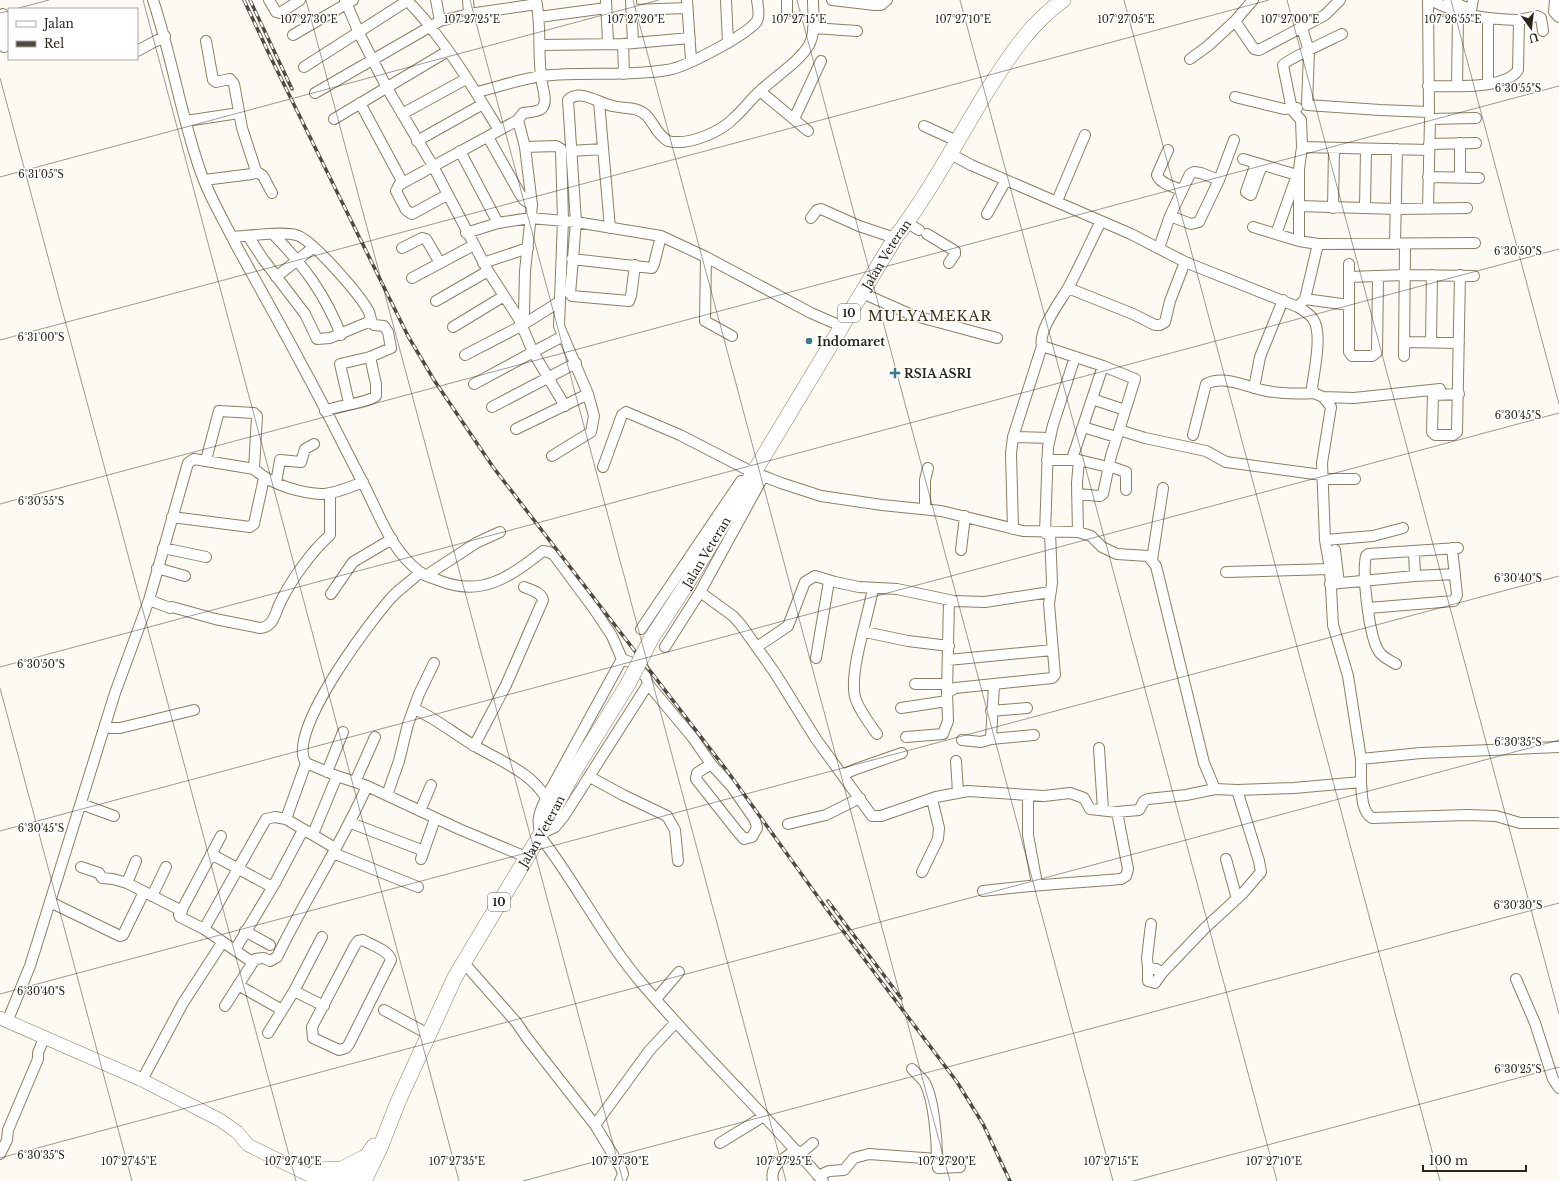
<svg xmlns="http://www.w3.org/2000/svg" width="1559" height="1181" font-family="'Libre Baskerville',serif">
  <style>
    .lines { fill: none; stroke-linecap: round; stroke-linejoin: round }
    .minor-casing { stroke: #8c7f63; stroke-width: 12 }
    .major-casing { stroke: #8c7f63; stroke-width: 14 }
    .highway-casing { stroke: #8c7f63; stroke-width: 16 }
    .minor { stroke: #fff; stroke-width: 10 }
    .major { stroke: #fff; stroke-width: 13 }
    .highway { stroke: #fff; stroke-width: 15 }
    .rail-casing { stroke: #4f4a40; stroke-width: 3.5 }
    .rail { stroke: #fff; stroke-width: 2; stroke-dasharray: 6; stroke-linecap: butt }
    .highway-bridge-casing { stroke: #8c7f63; stroke-width: 16; stroke-linecap: butt }
    .highway-bridge { stroke: #fff; stroke-width: 15 }
    .ticks { fill: none; stroke: #2a251a; stroke-width: 1; stroke-opacity: 0.45 }
    .poi-dot { fill: #397b8c; stroke: #fff; stroke-width: 1.5 }
    .labels { text-anchor: middle; dominant-baseline: central; stroke-width: 3; stroke-linejoin: round; paint-order: stroke }
    .shield { fill: #fff; stroke: #6a665f; stroke-width: 1 }
    .shield-label { font-size: 11px; font-weight: bold; fill: #2a251a }
    .street-label { font-size: 12px; fill: #2a251a; stroke: #fff }
    .poi-label { font-size: 12px; font-weight: bold; fill: #2a251a; stroke: #fff; text-anchor: start }
    .quarter-label { font-size: 14px; letter-spacing: 1px; fill: #3b3017; stroke: #fff }
    .ticks-label { font-size: 10px; text-anchor: middle; fill: #2a251a; stroke: #fff; stroke-width: 3; stroke-linejoin: round; paint-order: stroke }
  </style>
  <rect width="100%" height="100%" fill="#fdfaf4"/>
  <g class="lines">
    <!-- minor casing -->
    <g class="minor-casing">
      <path id="minor" d="M153 0C171 54 180 110 198 164 207 193 223 219 236 245 259 287 283 329 305 371 325 407 343 445 362 481 379 513 390 550 420 572 425 576 432 578 438 580 481 598 510 577 543 551L549 552 554 555 594 609 612 636 622 659 630 662 646 677 648 684 564 816 555 827 540 834
        M269 0 276 12 280 13 300 0
        M345 0 359 33 387 88 433 166 488 271 519 319 533 352 565 406
        M407 0C415 9 424 18 431 28 457 60 478 96 499 130
        M436 0 440 21
        M468 0 469 14
        M606 0 608 43
        M631 0 633 43
        M687 0 691 60
        M726 0 728 43
        M787 0V13
        M832 0 875 5H881L887 0
        M1449 0 1471 10 1473 0
        M1555 0 1554 12 1559 17
        M632 10 687 8
        M3 14 4 47
        M539 17 606 8
        M1519 20 1537 16 1541 18 1543 31
        M1235 21 1253 0
        M813 28 857 31
        M1302 28 1309 51 1307 105 1380 110 1429 112 1428 0
        M293 35 353 0
        M623 44 624 74
        M540 45 623 44 690 38
        M137 51 165 36
        M1190 59 1208 46 1235 21 1254 49 1259 50 1325 15 1340 0
        M304 67 407 1
        M1488 84V19
        M1428 86C1451 86 1505 90 1518 70L1519 20C1483 19 1463 16 1430 0
        M1457 86 1458 13
        M760 91 808 131
        M477 92C498 87 520 79 542 76 583 71 625 77 667 70 684 68 747 35 757 21 760 15 758 6 757 0
        M315 93 440 21 469 14 537 4
        M1235 97 1284 109 1297 108
        M599 102 610 228
        M360 103 403 183
        M402 114 466 79
        M334 119 448 51
        M794 119 821 61
        M518 120 525 147 532 205 525 271 524 313 523 317 519 319
        M186 121 239 113
        M924 126 957 141
        M488 137 520 194 524 200 532 205
        M417 141 483 104
        M1429 144 1476 143
        M525 147 556 146 561 149 563 220 559 326 588 394
        M1302 147 1429 150
        M1168 150 1157 175C1160 184 1174 187 1182 190
        M460 151 498 223
        M571 151 603 149
        M949 153 971 165 1131 234 1185 262 1298 307C1303 310 1310 314 1313 319 1323 333 1314 371 1312 388L1314 393 1323 397 1331 407 1322 463 1325 540 1330 569 1333 625 1348 676 1361 759V782
        M1243 159 1297 175
        M1256 163 1246 192 1251 195 1262 165
        M256 171 263 176 272 193
        M1428 177 1479 178
        M1460 178V143
        M204 180 252 174 256 171 242 128 234 84 230 79 216 82 213 80 206 41
        M1219 180 1234 140
        M447 195 412 214 406 210 396 191 399 185 518 120 523 113C529 112 540 112 543 107 547 101 543 89 542 83 537 56 542 27 536 0
        M1057 201 1085 135
        M1299 206 1396 209 1467 208
        M1333 208 1334 149
        M1365 208 1366 149
        M1428 209 1430 119 1476 118
        M987 214 1006 180
        M811 218 817 210 821 209 859 226 895 238
        M906 222 919 230
        M1253 227 1299 241 1318 244 1475 243
        M466 233 498 223 530 218 576 222 661 236 706 257 811 313 841 326
        M927 234 955 251V254L949 263
        M1276 234 1297 175
        M274 235C304 266 325 294 341 335
        M248 236 263 259 305 314 317 339 330 338 371 321
        M232 237C248 236 283 231 296 235 312 239 361 296 369 312 371 317 370 321 374 325L384 326 388 332 391 348 370 357 340 364 349 403
        M1299 241V169L1302 147 1301 120 1292 110 1283 65C1286 60 1332 39 1342 34
        M1395 244 1397 149
        M402 248 422 238 426 239 440 263
        M1159 248 1170 216 1190 174 1194 172 1201 173 1219 180 1199 222 1191 224 1170 216
        M706 257 705 321 732 336
        M572 259 652 268 654 264 661 236
        M483 263 528 248
        M1349 264V352L1352 356H1372L1377 352 1378 276
        M635 265 631 296 629 301 572 296 570 294 576 222 568 100C580 88 600 104 613 106 624 109 636 106 646 115 654 123 657 135 668 141 689 146 721 132 735 117 744 109 751 99 760 91 775 77 799 62 809 45 816 32 813 14 813 0
        M276 277 314 247
        M1349 277 1404 275 1474 276
        M412 278 474 245
        M1068 288 1133 314 1155 325H1160L1165 322 1170 301 1185 262
        M862 293 912 315 997 338
        M1305 299 1349 305
        M436 301 488 271
        M1298 307 1305 299 1318 244
        M453 327 504 296
        M1405 342 1459 343
        M1431 342 1432 275
        M1042 346C1038 330 1060 302 1068 288 1080 266 1090 243 1101 221
        M465 355 521 326 559 302
        M1404 356 1405 244
        M474 384 563 336
        M1254 388 1260 357 1283 300
        M1459 394 1433 395 1432 432 1435 435H1453L1457 432 1460 275
        M1323 397 1354 398 1440 389
        M1092 399 1125 410
        M492 407 576 363
        M325 411C340 404 363 405 376 396V384L370 357
        M1083 427 1116 437
        M516 429 588 394 594 416 591 432 552 456
        M1119 430 1145 438 1206 451 1226 462 1322 475
        M1193 435 1206 384C1224 374 1248 388 1267 391 1283 394 1298 394 1314 393
        M1013 437 1050 438
        M1072 459 1103 366
        M206 460 219 411 254 413 257 416 254 469C265 479 275 483 289 488 322 498 331 495 363 482
        M1047 460H1079L1108 467
        M1109 466 1126 472V490
        M603 467 622 415 626 412 680 435 748 470 781 483 821 496 882 505 941 511 1023 531 1078 532 1091 536 1102 547 1117 554 1148 556 1156 566 1204 763 1215 789 1237 790 1294 788 1361 782C1362 793 1361 811 1372 818L1467 815 1496 816 1520 823H1559
        M1323 479H1355
        M276 483 280 460 301 462 305 449 314 444
        M925 509V480L928 468
        M172 517 250 527 254 524 264 478
        M1013 529 1011 453 1013 437 1042 346 1103 366 1135 379 1111 456 1103 494 1100 496 1077 494
        M1078 532 1077 483 1079 460
        M1045 533 1048 447 1053 425 1075 357
        M1325 540 1373 536 1403 528
        M163 548 206 557
        M961 550 965 516
        M1335 550 1339 583
        M1414 551 1415 576
        M1152 560 1163 488
        M157 568 185 576
        M420 572C411 582 400 588 391 598 370 622 285 733 306 763L337 776 367 786 459 829 526 857
        M1226 572 1330 569
        M427 575 476 543 500 532
        M1330 584 1415 576 1455 574
        M873 588C869 615 847 676 856 700 861 713 869 723 877 734
        M700 592 733 616 741 625 775 673 816 739 872 816H881L936 797 968 791 1044 796 1070 793 1084 798 1090 809 1117 812 1139 810 1144 801 1148 799 1186 795 1215 789
        M331 594 353 562 392 539
        M149 600 170 608 172 607 215 619 260 628C274 627 275 613 280 603 291 580 311 552 330 535V494
        M1368 608 1454 601 1457 595 1452 548
        M641 629 741 481
        M865 632 908 641 949 646
        M665 647 700 592 763 477
        M757 647 788 626 805 582 815 576 835 582 859 587 897 589 954 601 985 602 1050 592
        M816 658 829 581
        M622 659 546 798C538 816 536 820 542 839 578 886 605 941 644 986 701 1053 765 1114 823 1181
        M948 660 1053 650
        M1396 664C1391 661 1384 658 1380 653 1369 640 1362 574 1366 556L1368 554 1458 548
        M648 684 693 738 711 764 732 787 755 820 757 828 752 837 744 839 737 831 696 779 697 773 711 764
        M915 684H947
        M994 685 991 739 1034 735
        M947 693 949 600
        M901 708 947 701
        M414 709C436 718 454 734 475 746 500 761 531 772 546 798
        M991 711 1027 708
        M105 725 110 728H120L194 710
        M906 737 943 734 948 721 947 693 955 688 1052 678 1055 675 1049 604 1052 583 1050 532
        M962 740 981 742 991 739
        M474 746 506 685 543 600C541 592 531 590 524 587
        M1099 748 1103 810
        M1361 759 1421 753 1559 747
        M956 761 958 792
        M327 772 343 732
        M842 775 856 769 902 753
        M590 777 623 795 667 816 675 830 678 861
        M355 782 375 737
        M387 795 399 761 408 724 419 694 434 663
        M1028 795V835L1037 884
        M81 804 114 816
        M420 811 431 785
        M286 819 306 763
        M351 823 424 851
        M788 824 826 815 860 798
        M313 834 337 776
        M221 836 179 915 180 917 204 929 252 962
        M333 853 418 887
        M211 854 272 887
        M421 859 435 819
        M1226 859 1237 899
        M136 861 127 883 182 911
        M81 867 99 873 102 878 113 879 127 883
        M922 872 938 839 939 828 932 799
        M983 891C1029 885 1075 883 1121 879L1126 876 1128 869 1117 812
        M152 896 166 867
        M50 902 120 936 123 935 144 892
        M204 929 266 819 275 817 286 819 335 848
        M245 931 270 945
        M363 940C371 945 389 950 391 960L349 1044 346 1048 339 1050 313 1038 312 1027 355 945 358 941Z
        M235 950 275 883 303 830
        M464 963 516 1022 527 1038 595 1125
        M1148 968 1147 958 1151 924
        M1162 973 1156 969 1148 968V981L1155 983 1162 973 1205 928 1243 893 1261 872 1259 861 1237 790
        M1516 979 1535 1023 1553 1079 1559 1088
        M238 985 282 1010
        M294 991 324 1006
        M656 999 679 972
        M225 1006 255 959 264 958 270 961 277 957C305 899 341 845 367 786
        M384 1010 428 1034
        M7 1022 30 966 115 693 149 600 188 463 194 459 254 469
        M268 1033 294 991 322 937
        M912 1069C916 1073 922 1078 925 1083 934 1100 937 1140 937 1159
        M142 1080 183 1003 222 943
        M720 1143 764 1116
        M0 1154 7 1140 8 1130 38 1059V1053L44 1038
        M800 1154 813 1143
        M818 1176 829 1171 844 1170 854 1158 869 1154 937 1159 938 1168 960 1167
        M620 1181 623 1174 621 1168 595 1125 649 1051 676 1022
        M773 1181C769 1165 785 1158 796 1150"/>
    </g>
    <!-- major casing -->
    <g class="major-casing">
      <path id="major" d="M0 1018 142 1080 220 1120 237 1132 248 1145 321 1181
        M320 1171 345 1181"/>
    </g>
    <!-- highway casing -->
    <g class="highway-casing">
      <g id="highway">
        <path id="s1" d="M651 639 686 585 895 238C931 191 958 138 989 88 1010 55 1030 24 1063 0"/>
        <path d="M317 1170 342 1169 363 1158"/>
        <path d="M349 1181 374 1146"/>
        <path id="s2" d="M364 1181 380 1148 398 1102 455 977 539 837 573 773 628 684"/>
      </g>
    </g>
    <!-- minor -->
    <use href="#minor" class="minor"/>
    <!-- major -->
    <use href="#major" class="major"/>
    <!-- highway -->
    <use href="#highway" class="highway"/>
    <!-- rail casing -->
    <g class="rail-casing">
      <path id="rail" d="M244 0 270 56 408 336 434 380 493 467 728 772 831 915 957 1082 983 1124 1010 1181
        M250 0 292 89
        M828 901 901 998"/>
    </g>
    <!-- rail -->
    <use href="#rail" class="rail"/>
    <!-- highway-bridge casing -->
    <g class="highway-bridge-casing">
      <path id="highway-bridge" d="M628 684 651 639"/>
    </g>
    <!-- highway-bridge -->
    <use href="#highway-bridge" class="highway-bridge"/>
  </g>
  <!-- ticks -->
  <path class="ticks" d="M143 0 459 1181M306 0 623 1181M470 0 786 1181M633 0 950 1181M797 0 1113 1181M960 0 1277 1181M1124 0 1440 1181M1287 0 1559 1014M1451 0 1559 404M15 9 49 0M0 13 9 11M0 78 296 1181M0 177 659 0M0 340 1269 0M0 504 1559 86M0 667 1559 249M0 688 132 1181M0 831 1559 413M0 994 1559 576M0 1158 1559 740M523 1181 1559 903M1133 1181 1559 1067"/>
  <!-- markers -->
  <g class="poi-dot">
    <circle cx="809" cy="341" r="4"/>
    <path d="M893 367h4v4h4v4h-4v4h-4v-4h-4v-4h4z"/>
  </g>
  <g class="labels">
    <!-- shield labels -->
    <g class="shield">
      <rect x="838" y="304" width="22" height="18" rx="3"/>
      <rect x="488" y="893" width="22" height="18" rx="3"/>
    </g>
    <g class="shield-label">
      <text x="849" y="313">10</text>
      <text x="499" y="902">10</text>
    </g>
    <!-- street labels -->
    <g class="street-label">
      <text stroke="none"><textPath href="#s1" startOffset="451">Jalan Veteran</textPath></text>
      <text stroke="none"><textPath href="#s1" startOffset="103">Jalan Veteran</textPath></text>
      <text stroke="none"><textPath href="#s2" startOffset="393">Jalan Veteran</textPath></text>
    </g>
    <!-- poi labels -->
    <g class="poi-label">
      <text x="817" y="341">Indomaret</text>
      <text x="904" y="373">RSIA ASRI</text>
    </g>
    <!-- quarter labels -->
    <g class="quarter-label">
      <text x="930" y="316">MULYAMEKAR</text>
    </g>
  </g>
  <g class="ticks-label">
    <text x="309" y="23">107°27'30"E</text>
    <text x="472" y="23">107°27'25"E</text>
    <text x="636" y="23">107°27'20"E</text>
    <text x="799" y="23">107°27'15"E</text>
    <text x="963" y="23">107°27'10"E</text>
    <text x="1126" y="23">107°27'05"E</text>
    <text x="1290" y="23">107°27'00"E</text>
    <text x="1453" y="23">107°26'55"E</text>
    <text x="1518" y="92">6°30'55"S</text>
    <text x="41" y="178">6°31'05"S</text>
    <text x="1518" y="255">6°30'50"S</text>
    <text x="41" y="341">6°31'00"S</text>
    <text x="1518" y="419">6°30'45"S</text>
    <text x="41" y="505">6°30'55"S</text>
    <text x="1518" y="582">6°30'40"S</text>
    <text x="41" y="668">6°30'50"S</text>
    <text x="1518" y="746">6°30'35"S</text>
    <text x="41" y="832">6°30'45"S</text>
    <text x="1518" y="909">6°30'30"S</text>
    <text x="41" y="995">6°30'40"S</text>
    <text x="1518" y="1073">6°30'25"S</text>
    <text x="41" y="1159">6°30'35"S</text>
    <text x="129" y="1165">107°27'45"E</text>
    <text x="293" y="1165">107°27'40"E</text>
    <text x="457" y="1165">107°27'35"E</text>
    <text x="620" y="1165">107°27'30"E</text>
    <text x="784" y="1165">107°27'25"E</text>
    <text x="947" y="1165">107°27'20"E</text>
    <text x="1111" y="1165">107°27'15"E</text>
    <text x="1274" y="1165">107°27'10"E</text>
  </g>
  <!-- legend -->
  <rect x="8" y="8" width="130" height="52" fill="#ffffff" stroke="#aaa8a3"/>
  <rect x="16" y="21" width="20" height="6" fill="#ffffff" stroke="#aaa8a3"/>
  <text x="44" y="28" font-size="12" fill="#2a251a">Jalan</text>
  <rect x="16" y="41" width="20" height="6" fill="#4f4a40" stroke="#aaa8a3"/>
  <text x="44" y="48" font-size="12" fill="#2a251a">Rel</text>
  <!-- north arrow -->
  <g transform="translate(1531 28) rotate(165)" stroke="#ffffff" stroke-width="3" paint-order="stroke">
  <path d="M0-3L7 15L0 10L-7 15Z" fill="#2a251a"/>
  <text y="-6" font-size="11" font-weight="bold" text-anchor="middle" fill="#2a251a">U</text>
  </g>
  <!-- scale -->
  <path d="M1423 1165v6h103v-6" fill="none" stroke="#2a251a" stroke-width="2"/>
  <text x="1429" y="1165" font-size="12" fill="#2a251a" stroke="#ffffff" stroke-width="3" paint-order="stroke">100 m</text>
</svg>
